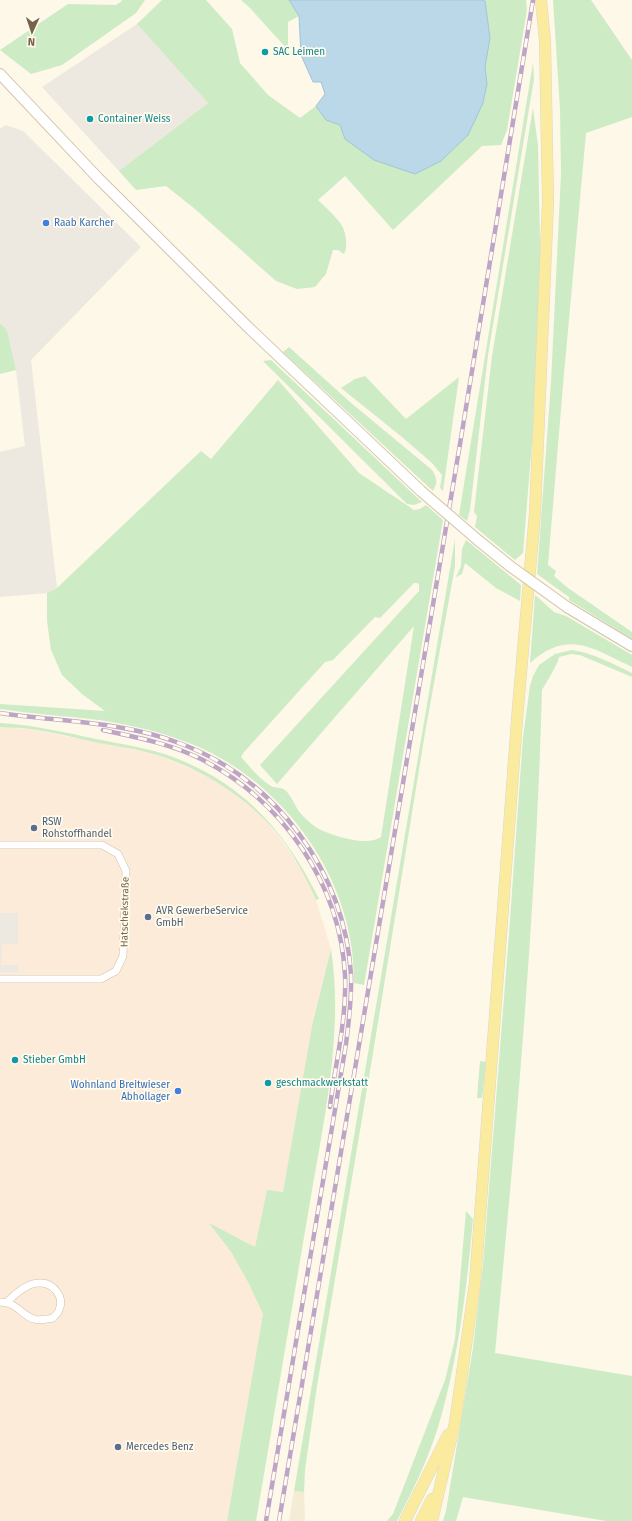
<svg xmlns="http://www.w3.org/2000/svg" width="632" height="1521" font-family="'Fira Sans',sans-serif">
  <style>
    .residential { fill: #f4ecd5 }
    .commercial { fill: #fdebda }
    .industrial { fill: #ede9e0 }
    .green { fill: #cdebc5; fill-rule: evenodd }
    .water { fill: #bad8e7; stroke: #a1c5d9 }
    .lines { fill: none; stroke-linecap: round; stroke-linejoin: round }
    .street-casing { stroke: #cfc2ac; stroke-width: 8 }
    .secondary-casing { stroke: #d2c3aa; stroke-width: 12 }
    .primary-casing { stroke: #dcd6d0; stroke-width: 12 }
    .street { stroke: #fff; stroke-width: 7 }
    .secondary { stroke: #fff; stroke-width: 10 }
    .primary { stroke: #fbeb9f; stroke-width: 11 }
    .rail-casing { stroke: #bea4c7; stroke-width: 4.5 }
    .rail { stroke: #fffbed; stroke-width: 3; stroke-dasharray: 9; stroke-linecap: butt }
    .secondary-bridge-casing { stroke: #d2c3aa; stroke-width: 12; stroke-linecap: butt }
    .secondary-bridge { stroke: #fff; stroke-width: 10 }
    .culture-dot { fill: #0f9aa8; stroke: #fffbed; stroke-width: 1.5 }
    .shop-dot { fill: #3f7fe0; stroke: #fffbed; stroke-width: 1.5 }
    .service-dot { fill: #5c6f8a; stroke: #fffbed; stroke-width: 1.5 }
    .labels { text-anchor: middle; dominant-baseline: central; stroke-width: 3.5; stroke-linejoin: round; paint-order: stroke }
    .culture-label { font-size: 10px; fill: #0d838f; stroke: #fffbed; text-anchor: start }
    .shop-label { font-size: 10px; fill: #366cbe; stroke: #fffbed; text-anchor: start }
    .service-label { font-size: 10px; fill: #4e5e75; stroke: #fffbed; text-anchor: start }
    .street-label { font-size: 10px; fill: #77634a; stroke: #fffbed }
  </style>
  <rect width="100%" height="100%" fill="#fdf8e7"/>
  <!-- residential -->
  <path class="residential" d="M294 1491 304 1492 305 1521H289Z"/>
  <!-- commercial -->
  <path class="commercial" d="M0 727 30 729 146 752 171 760 195 770 218 782 239 797 259 814 276 833 291 854 305 876 316 900 331 949 312 1026 283 1193 267 1190 255 1247 210 1224 231 1252 248 1282 263 1314 227 1521H0Z"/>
  <!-- industrial -->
  <path class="industrial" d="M137 24 208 103 119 171 42 87Z
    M6 125 23 131 141 247 31 360 57 588 47 593 0 597V452L25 446 16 370 7 330 0 323V129Z
    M0 913H18V944H2L1 965H18V972H0Z"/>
  <!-- green -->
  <path class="green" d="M121 0H145L136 13 62 65 31 74 0 50 68 4 116 5 122 1Z
    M162 0H206L232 29 240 63 268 95 300 118 316 106 326 120 340 125 345 139 441 161 468 135 483 103 487 84 485 67 490 38 485 1 482 0H526L527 10 507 130 501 145 482 146 393 230 345 176 318 200C325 207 337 217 342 226 346 232 348 247 344 254L338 250H333L326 274 315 287 297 289 276 281 195 209 166 186 136 190 119 171 208 103 137 24Z
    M241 0H289L299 16 288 22V50L250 8Z
    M553 0H591L632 60V117L586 133 563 385 548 565 556 571 554 576 568 588 632 632V639L569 600V597L537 574 551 383 561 174 560 109Z
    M533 63 534 79 488 355 470 510 467 521 459 515Z
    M533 108 538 146 541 285 533 430 523 553 515 560 475 527 477 516 474 512 492 356Z
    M0 323 7 330 16 370 0 374Z
    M289 347 350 402 432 470C437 478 438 482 433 491L283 352Z
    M271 360 409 490 422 502 414 505 407 504 263 361Z
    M365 376 406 419 459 377 443 491 440 488 442 475 432 463 402 437 341 388 355 379Z
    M278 380 359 473 414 510 420 509 426 505 443 520 364 985 354 983C356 877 278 772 178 739 153 730 126 724 99 720 66 716 33 714 0 709V704L105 711 82 694 62 675 51 650 47 621V593L57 588 201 451 211 459ZM414 583H417L419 584V591L260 765 277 784 414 626 381 837C368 847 333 836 319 829 313 826 307 820 302 815 295 808 293 797 285 790 281 787 277 788 273 787 262 782 249 766 241 757L244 752 325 662 333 660 375 617 380 618Z
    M455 539V566L425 733 372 1059 317 1386 305 1470 304 1492 294 1491Z
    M466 540 521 585 520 601 496 588 465 563 462 574 456 577 461 566 462 549Z
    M535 595 554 612 566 616 632 655V667C592 648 568 629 530 663Z
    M572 650C593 653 613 664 632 673V677L580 655 571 654 559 657C556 668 548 679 542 690 536 912 516 1133 495 1353L632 1376V1521H606L463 1497 456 1521H443L446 1511 473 1348 483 1265 509 934 523 737 530 686 533 676 539 665 555 654Z
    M0 723C32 725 64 732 96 739 121 744 148 748 173 757 244 784 286 832 319 899L316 900C305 876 293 852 276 832 242 793 196 765 146 752 131 748 114 746 99 743 76 738 53 732 30 729 20 727 10 728 0 727Z
    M331 949C344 1035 323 1123 309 1208 291 1312 274 1417 256 1521H227L263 1314 248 1282 231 1252 209 1223 255 1247 267 1190 283 1192 312 1026Z
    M480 1061 486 1062 482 1098H477Z
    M466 1211 473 1219C467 1286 459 1352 441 1417 431 1453 414 1489 397 1521H387L393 1514 445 1380 455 1339Z"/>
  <!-- water -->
  <path class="water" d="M289 0H482L485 1 490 38 485 67 487 84 483 103 468 135 441 161 415 174 374 160 345 139 340 125 326 120 316 106 325 94 321 82H313L301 55 299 16Z"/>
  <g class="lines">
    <!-- street casing -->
    <g class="street-casing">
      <path id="street" d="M0 845H102L118 854 126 871 123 956 116 971 101 979H0
        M0 1302C17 1302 22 1316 34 1319 40 1321 47 1319 53 1318 55 1316 58 1313 59 1310 65 1297 53 1282 39 1283 27 1283 15 1294 7 1302"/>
    </g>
    <!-- secondary casing -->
    <g class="secondary-casing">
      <path id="secondary" d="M0 74 98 178 251 330 421 491
        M479 541 510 566
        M567 607 632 646"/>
    </g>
    <!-- primary casing -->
    <g class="primary-casing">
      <path id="primary" d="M405 1521 448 1435
        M421 1521 432 1499
        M432 1521 455 1422 475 1283 518 707 535 513 548 202 545 41 541 0"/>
    </g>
    <!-- street -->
    <use href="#street" class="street"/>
    <!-- secondary -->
    <use href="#secondary" class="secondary"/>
    <!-- primary -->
    <use href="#primary" class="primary"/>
    <!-- rail casing -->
    <g class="rail-casing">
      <path id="rail" d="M0 713C60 722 121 721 179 743 276 779 344 871 351 974 352 998 349 1021 346 1044L266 1521
        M103 730C136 737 171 744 201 759 283 801 340 883 345 975 347 1020 335 1064 330 1107
        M279 1521 461 438 533 0"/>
    </g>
    <!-- rail -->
    <use href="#rail" class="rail"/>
    <!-- secondary-bridge casing -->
    <g class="secondary-bridge-casing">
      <path id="secondary-bridge" d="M421 491 479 541
        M510 566 567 607"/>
    </g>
    <!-- secondary-bridge -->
    <use href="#secondary-bridge" class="secondary-bridge"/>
  </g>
  <!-- markers -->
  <g class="culture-dot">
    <circle cx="265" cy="52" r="4"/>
    <circle cx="90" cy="119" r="4"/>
    <circle cx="15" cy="1060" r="4"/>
    <circle cx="268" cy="1083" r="4"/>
  </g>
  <g class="shop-dot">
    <circle cx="46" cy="223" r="4"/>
    <circle cx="178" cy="1091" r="4"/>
  </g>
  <g class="service-dot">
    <circle cx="34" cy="828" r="4"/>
    <circle cx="148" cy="917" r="4"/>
    <circle cx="118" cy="1447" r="4"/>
  </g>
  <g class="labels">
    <!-- culture labels -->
    <g class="culture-label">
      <text x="273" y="52">SAC Leimen</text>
      <text x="98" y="119">Container Weiss</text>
      <text x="23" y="1060">Stieber GmbH</text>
      <text x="276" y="1083">geschmackwerkstatt</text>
    </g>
    <!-- shop labels -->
    <g class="shop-label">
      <text x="54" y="223">Raab Karcher</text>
      <text x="170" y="1085" text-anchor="end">Wohnland Breitwieser<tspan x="170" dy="12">Abhollager</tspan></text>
    </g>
    <!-- service labels -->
    <g class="service-label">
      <text x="42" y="822">RSW<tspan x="42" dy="12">Rohstoffhandel</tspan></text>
      <text x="156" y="911">AVR GewerbeService<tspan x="156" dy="12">GmbH</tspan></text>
      <text x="126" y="1447">Mercedes Benz</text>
    </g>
    <!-- street labels -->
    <g class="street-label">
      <text transform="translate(125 912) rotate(-89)">Hatschekstraße</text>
    </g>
  </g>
  <!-- north arrow -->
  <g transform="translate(32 32) rotate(183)" stroke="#fffbed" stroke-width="3" paint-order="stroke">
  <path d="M0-3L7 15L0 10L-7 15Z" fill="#77634a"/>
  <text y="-6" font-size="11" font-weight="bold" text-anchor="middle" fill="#77634a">N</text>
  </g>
</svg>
